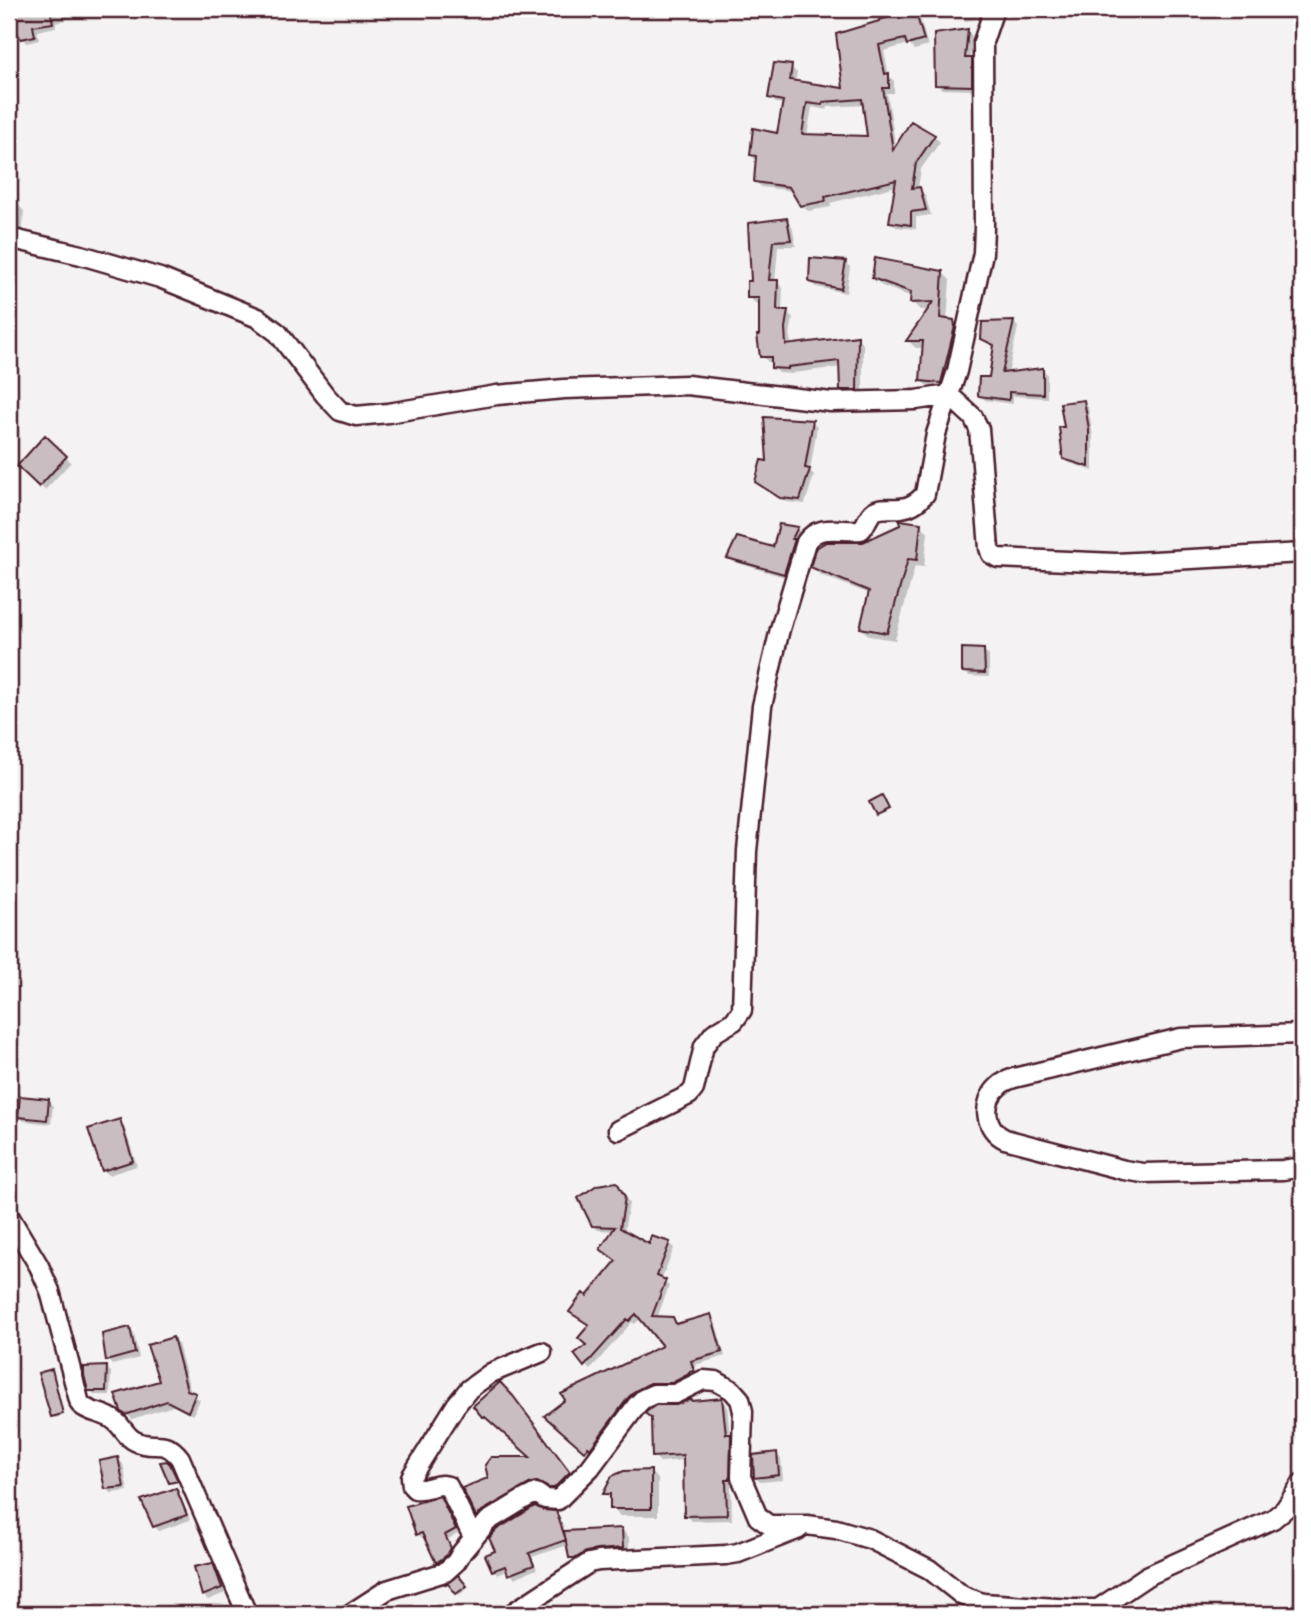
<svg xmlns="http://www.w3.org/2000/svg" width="1311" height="1623" font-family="Delius,sans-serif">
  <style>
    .shadow { fill: #0003; fill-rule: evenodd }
    .building { fill: #cabdc1; stroke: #4a1f2b; stroke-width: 2; fill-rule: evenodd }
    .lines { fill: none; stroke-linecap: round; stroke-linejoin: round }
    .minor-casing { stroke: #4a1f2b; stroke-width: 23 }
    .minor { stroke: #fff; stroke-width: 18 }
  </style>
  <rect width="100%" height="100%" fill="#f4f2f2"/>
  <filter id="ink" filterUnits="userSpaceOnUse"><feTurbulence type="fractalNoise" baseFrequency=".0143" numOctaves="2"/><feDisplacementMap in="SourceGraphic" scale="14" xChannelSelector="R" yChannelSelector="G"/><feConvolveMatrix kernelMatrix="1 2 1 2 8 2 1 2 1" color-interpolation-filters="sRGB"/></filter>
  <g filter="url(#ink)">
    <!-- shadow -->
    <path class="shadow" d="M9 9H102L89 14 87 13 56 23V27L37 31 39 40 27 43 18 30 9 31Z
      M958 9H975L978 19 965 21 960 16Z
      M914 12 920 18 928 46 914 50 909 44 884 51 889 76 894 81V93H887L896 148 934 136 940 142 921 169 918 188 925 195 931 215 916 217V229L896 227 891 221 897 186 830 203 831 207 808 211 802 205 794 191 761 187 756 182 757 161 751 155 779 135 784 104 776 103 770 97 791 67 797 73 795 82 845 90 838 35ZM865 105 869 138 807 136 812 107 827 110 828 107Z
      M968 31 972 36 970 59 976 65V90L942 89 937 84Z
      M9 205 19 206 24 211 22 232 9 233Z
      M786 220 792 226 796 246H778L775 282H777L783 288 782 312H787L793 318 790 335 791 346 857 338 863 344V395L848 396 842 390 841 367 793 373V374L779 373 773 367V362H768L762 356 760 303H755L749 297 753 282 750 225Z
      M845 262 850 267 846 293 816 287 810 282Z
      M942 272 950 280 947 321H953L961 329 949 390 929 388 922 381 924 348H916L908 341 930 310H920L912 302V297L882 286 874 278Z
      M1014 322 1018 327 1008 374 1042 369 1047 374V398L1013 396V404L985 400 980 395 991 378 995 347 988 344 983 339Z
      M1083 402 1088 407 1093 436V471L1070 463 1065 458 1066 428Z
      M812 422 817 427 810 471 814 475 805 504 787 502 762 487 769 463Z
      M45 438 71 462 45 490 19 466Z
      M920 524 928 532 924 567 915 566 895 640 869 636 861 628 870 594 820 575 812 567Z
      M797 529 801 533 797 543 798 545 788 578 734 562 730 557 774 549Z
      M984 651 989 656V677L969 676 964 671Z
      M48 1101 53 1106 51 1124 24 1121 19 1116Z
      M119 1121 124 1126 137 1166 108 1175 103 1170Z
      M616 1184 629 1203 624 1232 650 1247 669 1243 674 1248 661 1280 669 1286 657 1318H672L678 1326 710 1316 715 1321 725 1356 695 1365 697 1375 678 1387H655L590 1454 551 1420 665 1347 641 1318 635 1324 632 1322 590 1370 576 1354 588 1345 591 1326 576 1316 587 1299 618 1262 615 1231 598 1230 593 1225Z
      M130 1329 134 1334 139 1358 112 1365 108 1360Z
      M173 1339 178 1344 191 1393 200 1400 193 1415 173 1406 132 1419 122 1410 161 1382Z
      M106 1368 111 1372 110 1395H95L90 1390Z
      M52 1371 54 1373 63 1415 55 1418 53 1416Z
      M721 1399 727 1405 730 1436 736 1442 735 1485 731 1486 732 1520 692 1521 686 1515 685 1460 660 1462 654 1456 680 1406 693 1402Z
      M518 1403 573 1478 555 1492 544 1486 536 1487 482 1521 478 1516 464 1489 534 1459 491 1421H489L483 1416Z
      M776 1454 781 1459 783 1480 760 1482 755 1477Z
      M118 1459 123 1464 128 1491 111 1493 106 1488Z
      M650 1472 658 1479V1516H620L612 1508V1501L605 1494Z
      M175 1490 180 1495 190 1520 159 1531 154 1526Z
      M440 1498 444 1503 459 1533 448 1539 454 1553 441 1566 437 1562 425 1537 422 1538 418 1534Z
      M543 1512 556 1513 560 1518 565 1532 622 1530 629 1537V1555L577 1564 570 1557 568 1545 532 1557 537 1569 514 1578 508 1570 498 1575 494 1570 498 1552Z
      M212 1565 217 1570 225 1593 208 1600 203 1595Z
      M458 1577 467 1589 459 1595 451 1585Z"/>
    <!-- building -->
    <path class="building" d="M23 9H50L53 23 33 26 35 36 21 39 13 26 9 27V12Z
      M915 10 924 40 907 45 905 39 879 45 885 74 889 73V88H883L893 150 911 121 935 135 916 163 912 188 920 187 926 210 911 212V225L889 222 896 180 825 197 826 201 800 206 789 187 754 182 756 156 750 155 753 128 777 133 783 101 768 98 774 63 792 65 790 80 843 88 836 34 879 21V20ZM862 99 867 136 802 134 807 103 822 105 823 102Z
      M968 29 965 58H972V86L935 85 934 34Z
      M787 218 791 240 773 241 769 280H778L777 310H788L785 328 786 345 858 336 857 390H840L839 361 788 367V369L771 368V357H760L757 335H759V298H747V281H751L748 223Z
      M810 258 846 261 841 289 809 282Z
      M875 258 943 271 940 318 954 320 955 326 941 383 920 381 923 341H906L933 302 910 303 911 292 872 278Z
      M1014 321 1002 373 1043 368V394L1009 392V400L978 396 979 377H989L994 345 981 339 982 322Z
      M1084 400 1089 429V467L1063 459 1059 427H1064L1060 403Z
      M764 417 813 420 805 468 810 469 800 500 780 498 755 482 761 460 767 461Z
      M45 435 67 456 39 487 17 466Z
      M900 520 921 523 917 560 908 559 887 633 860 628 869 591 810 567 816 548 826 542H863L900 525Z
      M779 524 798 527 792 539H795L784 574 727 558 737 537 773 547Z
      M962 648 984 649 985 673 962 672Z
      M882 795 889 809 876 815 869 802Z
      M20 1096 49 1099 47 1120 18 1117Z
      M120 1119 133 1161 102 1171 88 1129Z
      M617 1182 625 1197 620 1228 649 1244 651 1236 670 1242 657 1276 666 1280 652 1316 673 1317 676 1324 711 1314 722 1352 691 1361 694 1371 689 1372V1374L672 1383H650L635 1391 628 1398 590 1449 588 1447 584 1451 544 1416 565 1400 561 1394 662 1346 636 1314 629 1321 627 1319 584 1367 574 1354 586 1345 578 1338 589 1325 569 1312 583 1293 587 1296 616 1261 600 1249 615 1227 592 1226 578 1198 597 1185Z
      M130 1327 135 1353 106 1361 102 1334Z
      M173 1337 187 1390 196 1393 188 1412 167 1401 125 1415 121 1411 115 1394 159 1381 147 1345Z
      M107 1366 106 1391H88L84 1375V1367Z
      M52 1369 63 1414 51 1417 38 1373Z
      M500 1382 513 1396 570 1472 554 1488H549L537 1482 531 1483 482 1511 476 1517 462 1488 488 1478 485 1465 491 1457H530L485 1417H482L473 1406Z
      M722 1398 726 1434H731L730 1480H726L727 1515 684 1516 683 1455 652 1457 651 1418 645 1413 650 1409 656 1405H676L691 1399 692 1401Z
      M777 1452 779 1475 754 1478 753 1455Z
      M118 1457 124 1487 105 1489 99 1461Z
      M167 1461 170 1464 178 1481 169 1483 160 1462Z
      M651 1470V1509H610V1494H603L612 1476 624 1471Z
      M176 1488 187 1515 153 1527 141 1500Z
      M440 1496 456 1529 445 1535 451 1548 447 1555 436 1563 422 1533 416 1535 406 1506Z
      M535 1506 543 1510 556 1511 566 1540 529 1553 534 1565 508 1575 505 1566 492 1571 485 1555 495 1551 489 1538 496 1530Z
      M622 1528 623 1548 597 1550 586 1552 576 1558H569L564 1531Z
      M213 1563 222 1588 202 1596 194 1567Z
      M458 1575 467 1586 456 1594 448 1584H446Z"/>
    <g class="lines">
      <!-- minor casing -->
      <g class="minor-casing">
        <path id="minor" d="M9 238 81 255 160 278 258 318 278 333 325 395 340 411 356 416 388 413 497 395 564 389 687 385 831 402 916 400 949 395 973 417 979 429 989 548 991 554 998 558 1116 563 1302 553
          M1302 1034 1181 1038 1014 1078C1008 1080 1003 1082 999 1086 981 1102 984 1129 1005 1139L1124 1170 1143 1173 1283 1170 1302 1167
          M618 1130 689 1095 694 1089 704 1046 714 1033 734 1021 742 1010 747 851 762 706 780 629 806 542C819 523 841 532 861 530 866 525 868 516 873 512 880 506 893 509 901 508 911 507 919 501 925 494L936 434 957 371 983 253 984 227 983 42 994 9
          M9 1216 39 1266 50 1291 80 1404C90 1414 105 1412 115 1421 123 1427 126 1437 135 1441 154 1451 163 1436 180 1458L247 1614
          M473 1537 448 1486C437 1482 427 1491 415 1489L412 1486 411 1477 456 1405 469 1389 491 1373 542 1352
          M1098 1609 1147 1576 1273 1519 1285 1509 1302 1483
          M350 1614 387 1590 445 1572 456 1562 462 1552 488 1521 524 1499 536 1493 545 1499 558 1500 590 1468 637 1405 643 1399 654 1394H675L703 1380 716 1381 732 1390 740 1399 743 1411 741 1477 758 1517 769 1525H807L836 1529 870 1539 929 1569 963 1596 983 1603 1072 1609H1098L1101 1614
          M511 1614 589 1563 599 1561 726 1555 738 1553 799 1529"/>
      </g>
      <!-- minor -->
      <use href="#minor" class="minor"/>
    </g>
  </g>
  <!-- margin -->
  <rect width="1311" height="1623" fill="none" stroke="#fff" stroke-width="35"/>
  <rect x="18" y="18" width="1276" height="1588" fill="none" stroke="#4a1f2b" stroke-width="2.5" filter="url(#ink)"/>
</svg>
